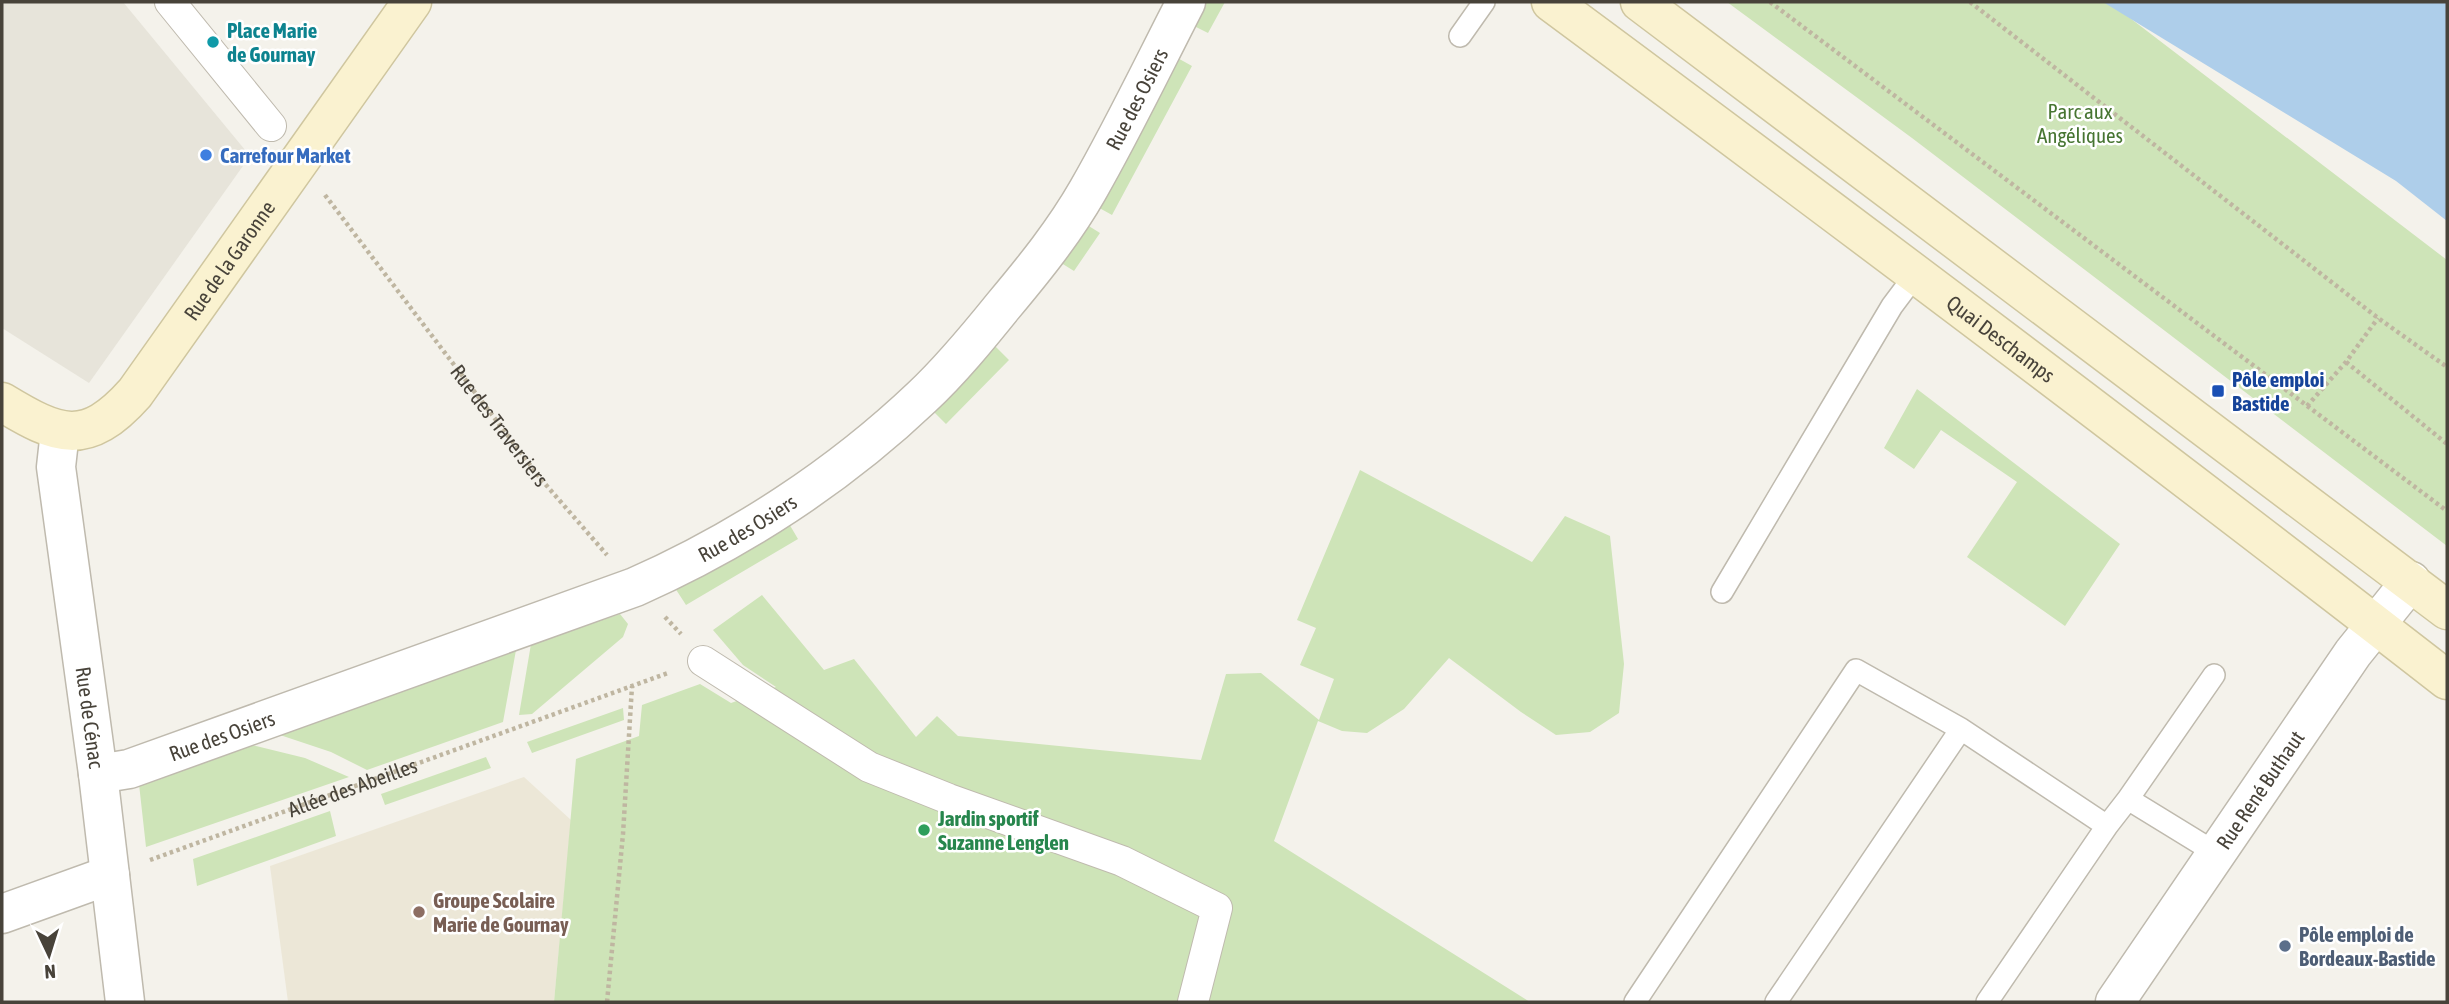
<svg xmlns="http://www.w3.org/2000/svg" width="2449" height="1004" font-family="'Asap Condensed',sans-serif">
  <style>
    .residential { fill: #e7e4da }
    .education { fill: #ece7d7 }
    .green { fill: #cee4b8 }
    .water { fill: #aeceea }
    .lines { fill: none; stroke-linecap: round; stroke-linejoin: round }
    .service-casing { stroke: #bfbaae; stroke-width: 24 }
    .pedestrian-casing { stroke: #bfbaae; stroke-width: 32 }
    .minor-casing { stroke: #bfbaae; stroke-width: 41 }
    .secondary-casing { stroke: #cfc69f; stroke-width: 41 }
    .path { stroke: #bfb6a1; stroke-width: 4.5; stroke-dasharray: 3.5 3.5; stroke-linecap: butt }
    .service { stroke: #fff; stroke-width: 21 }
    .pedestrian { stroke: #fff; stroke-width: 30 }
    .minor { stroke: #fff; stroke-width: 38 }
    .secondary { stroke: #faf2d0; stroke-width: 38 }
    .culture-dot { fill: #0f9aa8; stroke: #fff; stroke-width: 2.5 }
    .shop-dot { fill: #3f7fe0; stroke: #fff; stroke-width: 2.5 }
    .transit-dot { fill: #1a4fb4; stroke: #fff; stroke-width: 2.5 }
    .leisure-dot { fill: #2e9e5b; stroke: #fff; stroke-width: 2.5 }
    .education-dot { fill: #8d6e63; stroke: #fff; stroke-width: 2.5 }
    .service-dot { fill: #5c6f8a; stroke: #fff; stroke-width: 2.5 }
    .labels { text-anchor: middle; dominant-baseline: central; stroke-width: 5; stroke-linejoin: round; paint-order: stroke }
    .culture-label { font-size: 21px; font-weight: bold; fill: #0d838f; stroke: #fff; text-anchor: start }
    .street-label { font-size: 21px; fill: #48433a; stroke: #fff }
    .park-label { font-size: 21px; fill: #477532; stroke: #fff }
    .shop-label { font-size: 21px; font-weight: bold; fill: #366cbe; stroke: #fff; text-anchor: start }
    .transit-label { font-size: 21px; font-weight: bold; fill: #164399; stroke: #fff; text-anchor: start }
    .leisure-label { font-size: 21px; font-weight: bold; fill: #27864d; stroke: #fff; text-anchor: start }
    .education-label { font-size: 21px; font-weight: bold; fill: #785e54; stroke: #fff; text-anchor: start }
    .service-label { font-size: 21px; font-weight: bold; fill: #4e5e75; stroke: #fff; text-anchor: start }
  </style>
  <rect width="100%" height="100%" fill="#f4f2eb"/>
  <!-- residential -->
  <path class="residential" d="M2 2H123L250 156 89 383 2 328Z"/>
  <!-- education -->
  <path class="education" d="M524 777 571 820 554 1002H288L270 866Z"/>
  <!-- green -->
  <path class="green" d="M1204 2H1225L1208 33 1192 25Z
    M1727 2H2109L2447 260V546L1912 138Z
    M1174 56 1192 66 1112 215 1094 205Z
    M1084 223 1100 233 1074 271 1058 261Z
    M994 345 1009 360 946 424 931 409Z
    M1917 389 2120 544 2065 626 1967 557 2017 482 1941 430 1914 469 1884 448Z
    M1360 470 1532 562 1565 516 1610 536 1624 664 1619 713 1590 732 1556 735 1521 712 1449 658 1404 709 1367 733 1342 731 1318 721 1274 841 1530 1002H554L576 759 639 736 642 705 700 684 731 703 776 687 743 665 713 630 762 595 824 670 854 659 916 737 937 716 958 736 1201 760 1226 674 1261 673 1319 720 1334 679 1300 665 1316 628 1297 620Z
    M788 522 798 539 686 605 675 588Z
    M620 614 628 624 623 637 532 714 519 715 531 644Z
    M516 650 503 722 367 770 331 752 277 734Z
    M623 708 624 720 532 753 527 742Z
    M248 744 305 758 349 777 146 847 139 784Z
    M486 757 491 768 385 805 381 794Z
    M330 811 336 836 197 886 193 859Z"/>
  <!-- water -->
  <path class="water" d="M2103 2H2447V221L2396 181Z"/>
  <g class="lines">
    <!-- service casing -->
    <g class="service-casing">
      <path id="service" d="M1460 36 1484 2
        M1722 592 1892 306 1916 274
        M2128 799 2214 675
        M1635 1002 1856 670 1961 729 2107 826 2128 799 2216 853
        M1776 1002 1961 729
        M1987 1002 2107 826"/>
    </g>
    <!-- pedestrian casing -->
    <g class="pedestrian-casing">
      <path id="pedestrian" d="M170 2 271 126
        M703 661 869 767 949 799 1122 861 1217 908 1193 1002"/>
    </g>
    <!-- minor casing -->
    <g class="minor-casing">
      <g id="minor">
        <path id="s3" d="M60 431 56 467 98 774 125 1002"/>
        <path id="s4" d="M98 774 129 769 635 587C739 541 839 476 922 397 951 370 978 337 1003 306 1034 269 1064 232 1088 190 1123 129 1154 64 1186 2"/>
        <path d="M2 914 110 875"/>
        <path id="s5" d="M2115 1002 2353 653 2411 581"/>
      </g>
    </g>
    <!-- secondary casing -->
    <g class="secondary-casing">
      <g id="secondary">
        <path id="s6" d="M1551 2C1852 225 2151 450 2447 680"/>
        <path d="M1640 2 2447 610"/>
        <path id="s7" d="M2 402C58 436 86 448 135 393L412 2"/>
      </g>
    </g>
    <!-- path -->
    <g class="path">
      <path d="M1770 2 2447 511"/>
      <path d="M1970 2 2378 318 2447 367"/>
      <path id="s1" d="M325 195 540 478 607 555"/>
      <path d="M2346 362 2447 444"/>
      <path d="M2307 406 2346 362 2378 318"/>
      <path d="M665 617 681 634"/>
      <path id="s2" d="M150 860 668 673"/>
      <path d="M607 1002 623 834 632 686"/>
    </g>
    <!-- service -->
    <use href="#service" class="service"/>
    <!-- pedestrian -->
    <use href="#pedestrian" class="pedestrian"/>
    <!-- minor -->
    <use href="#minor" class="minor"/>
    <!-- secondary -->
    <use href="#secondary" class="secondary"/>
  </g>
  <!-- markers -->
  <circle class="culture-dot" cx="213" cy="42" r="7"/>
  <circle class="shop-dot" cx="206" cy="155" r="7"/>
  <rect class="transit-dot" x="2211" y="384" width="14" height="14" rx="3.5"/>
  <circle class="leisure-dot" cx="924" cy="830" r="7"/>
  <circle class="education-dot" cx="419" cy="912" r="7"/>
  <circle class="service-dot" cx="2285" cy="946" r="7"/>
  <g class="labels">
    <!-- culture labels -->
    <g class="culture-label">
      <text x="227" y="30">Place Marie<tspan x="227" dy="24">de Gournay</tspan></text>
    </g>
    <!-- street labels -->
    <g class="street-label">
      <text stroke="none"><textPath href="#s4" startOffset="1284">Rue des Osiers</textPath></text>
      <text stroke="none"><textPath href="#s7" startOffset="315">Rue de la Garonne</textPath></text>
      <text stroke="none"><textPath href="#s6" startOffset="562">Quai Deschamps</textPath></text>
      <text stroke="none"><textPath href="#s1" startOffset="289">Rue des Traversiers</textPath></text>
      <text stroke="none"><textPath href="#s4" startOffset="696">Rue des Osiers</textPath></text>
      <text stroke="none"><textPath href="#s3" startOffset="289">Rue de Cénac</textPath></text>
      <text stroke="none"><textPath href="#s4" startOffset="130">Rue des Osiers</textPath></text>
      <text stroke="none"><textPath href="#s2" startOffset="215">Allée des Abeilles</textPath></text>
      <text stroke="none"><textPath href="#s5" startOffset="257">Rue René Buthaut</textPath></text>
    </g>
    <!-- park labels -->
    <g class="park-label">
      <text x="2080" y="111">Parc aux<tspan x="2080" dy="24">Angéliques</tspan></text>
    </g>
    <!-- shop labels -->
    <g class="shop-label">
      <text x="220" y="155">Carrefour Market</text>
    </g>
    <!-- transit labels -->
    <g class="transit-label">
      <text x="2232" y="379">Pôle emploi<tspan x="2232" dy="24">Bastide</tspan></text>
    </g>
    <!-- leisure labels -->
    <g class="leisure-label">
      <text x="938" y="818">Jardin sportif<tspan x="938" dy="24">Suzanne Lenglen</tspan></text>
    </g>
    <!-- education labels -->
    <g class="education-label">
      <text x="433" y="900">Groupe Scolaire<tspan x="433" dy="24">Marie de Gournay</tspan></text>
    </g>
    <!-- service labels -->
    <g class="service-label">
      <text x="2299" y="934">Pôle emploi de<tspan x="2299" dy="24">Bordeaux-Bastide</tspan></text>
    </g>
  </g>
  <!-- border -->
  <rect width="2449" height="1004" fill="none" stroke="#48433a" stroke-width="7"/>
  <!-- north arrow -->
  <g transform="translate(49 955) rotate(176)" stroke="#ffffff" stroke-width="5" paint-order="stroke">
  <path d="M0-5L12 26L0 18L-12 26Z" fill="#48433a"/>
  <text y="-10" font-size="19" font-weight="bold" text-anchor="middle" fill="#48433a">N</text>
  </g>
</svg>
